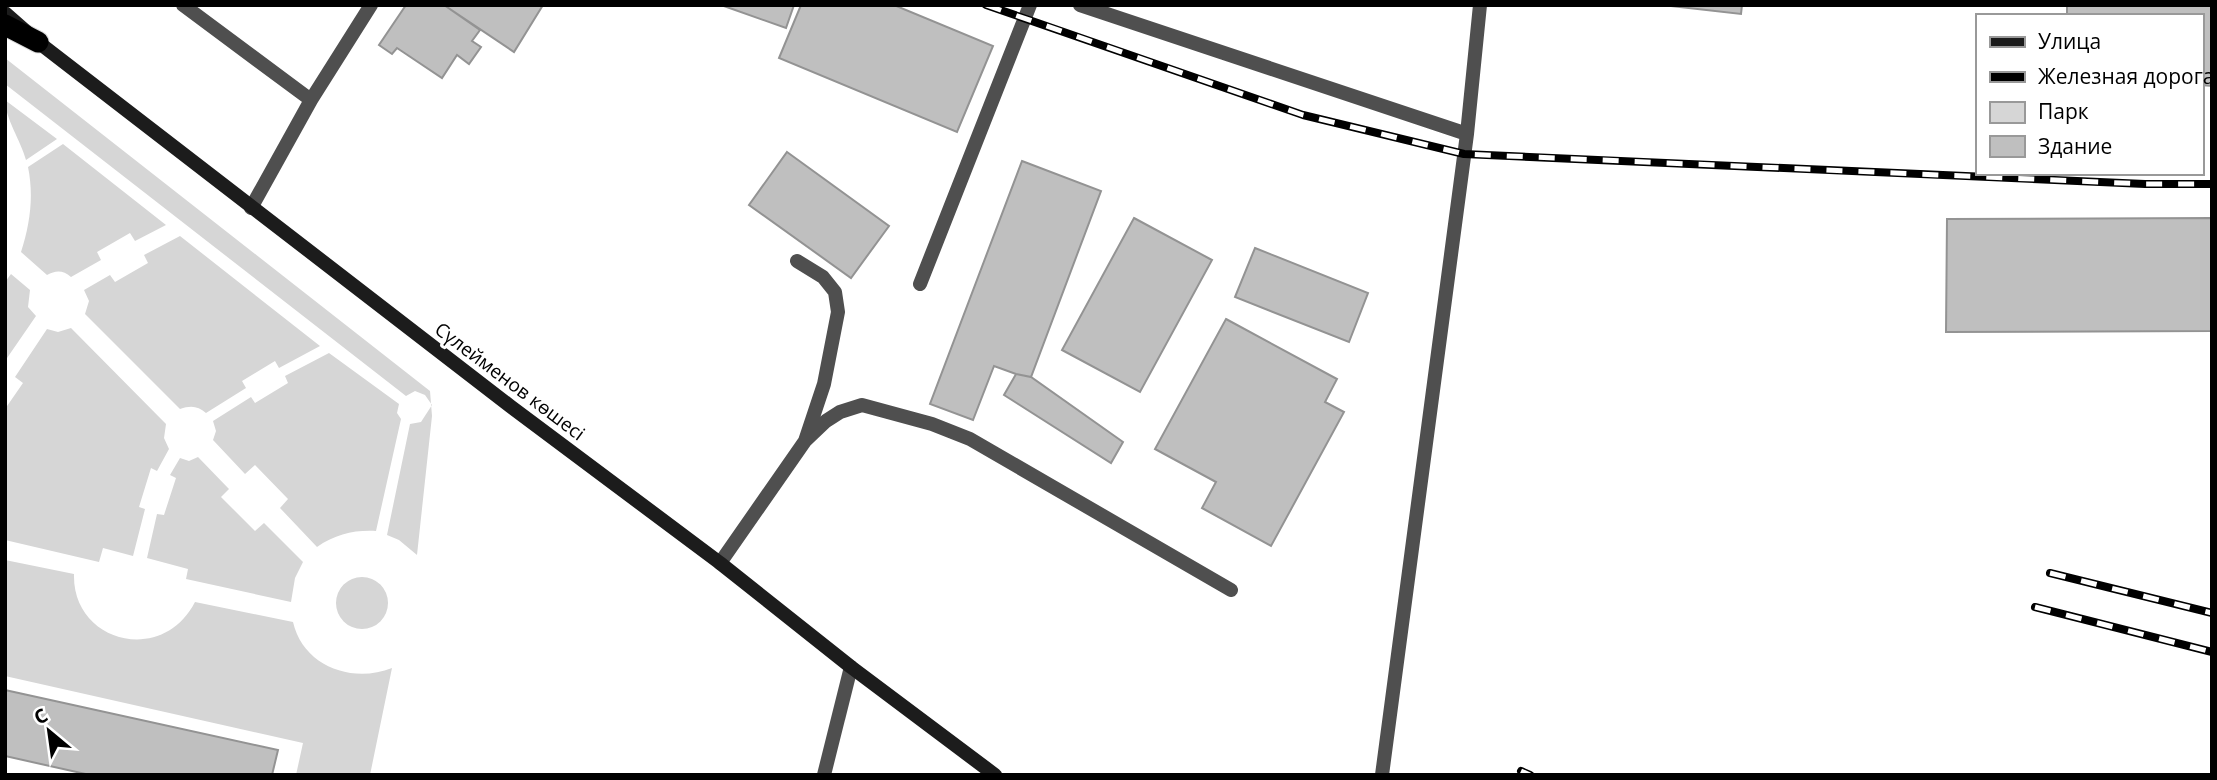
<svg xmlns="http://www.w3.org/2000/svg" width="2217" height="780" font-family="'Open Sans',sans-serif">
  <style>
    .green { fill: #d6d6d6 }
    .building { fill: #bfbfbf; stroke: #939393; stroke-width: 2 }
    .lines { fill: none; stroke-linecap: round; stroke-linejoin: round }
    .highway-casing { stroke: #dbdbdb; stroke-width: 23 }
    .lane { stroke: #4f4f4f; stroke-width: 14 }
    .street { stroke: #4f4f4f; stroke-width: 14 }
    .secondary { stroke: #1c1c1c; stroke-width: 14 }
    .highway { stroke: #000; stroke-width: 21 }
    .rail-casing { stroke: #000; stroke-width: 8 }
    .rail { stroke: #fff; stroke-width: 5; stroke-dasharray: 16; stroke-linecap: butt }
    .labels { text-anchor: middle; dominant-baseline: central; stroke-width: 6; stroke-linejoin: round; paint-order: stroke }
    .street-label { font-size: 19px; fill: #000; stroke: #fff }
  </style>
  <rect width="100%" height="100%" fill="#fff"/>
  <!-- green -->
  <path class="green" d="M5 58 430 391 432 416 417 555 399 540 387 535 410 424 421 422 432 405 425 395 415 391 406 396 5 84Z
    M5 100 57 139 26 160C21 141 5 118 5 100Z
    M63 144 166 225 135 241 130 233 97 252 101 260 71 277C63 270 56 270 47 275L21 252C30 224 34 196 28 167Z
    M180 236 320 346 279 368 275 361 242 381 246 388 206 413C198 406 191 405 180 409L85 314 89 301 84 290 110 275 115 282 148 263 144 255Z
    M11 274 30 290 28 307 36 316 5 361V282Z
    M71 328 166 424 164 438 169 449 157 471 151 468 139 507 145 509 133 556 103 548 99 562 5 540V409L23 383 15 377 47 329 58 332Z
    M329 353 399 404 397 413 401 419 376 531C354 530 336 534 317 547L280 508 288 499 255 465 245 474 213 440 216 431 213 421 251 397 255 403 288 383 285 376Z
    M198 457 229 489 221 497 255 531 264 523 303 562 295 578 291 602 186 579 188 569 147 558 157 514 164 515 176 478 170 475 180 458 189 461Z
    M5 560 74 574C72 642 162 666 195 602L293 622C303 666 352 684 392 668L370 775H296L303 743 5 676Z
    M336 603a26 26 0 1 1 52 0a26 26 0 1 1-52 0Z"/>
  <!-- building -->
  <path class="building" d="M406 5H444L480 30 472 41 481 47 469 64 457 55 442 78 397 48 392 54 379 45Z
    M444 5H543L514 52Z
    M721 5H794L786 28Z
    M801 5H894L993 46 957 132 779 58Z
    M1662 5H1742L1741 14Z
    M2067 5H2212V86L2201 85V16H2067Z
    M787 152 889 226 851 278 749 205Z
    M1022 161 1101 191 1031 377 1016 374 994 366 973 420 930 404Z
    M1134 218 1212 260 1140 392 1062 350Z
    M2212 218V331L1946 332 1947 219Z
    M1255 248 1368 293 1349 342 1235 297Z
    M1226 319 1337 379 1325 402 1344 412 1271 546 1202 508 1216 482 1155 449Z
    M1016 374 1031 377 1123 442 1111 463 1004 395Z
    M5 690 278 750 272 775H90L5 756Z"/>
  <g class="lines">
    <!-- highway casing -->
    <g class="highway-casing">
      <path id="highway" d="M5 25 38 42"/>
    </g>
    <!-- lane -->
    <path class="lane" d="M183 5 311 100
      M1080 5 1467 134
      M251 208 311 100 371 5
      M920 284 1030 5
      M805 441 826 421 840 412 862 405 932 424 970 439 1231 590
      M720 563 805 441 824 384 838 312 835 292 823 277 797 261
      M1382 775 1467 134 1480 5"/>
    <!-- street -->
    <path class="street" d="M824 775 851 667"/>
    <!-- secondary -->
    <path class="secondary" d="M5 13 38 42 510 406 720 563 851 667 995 775"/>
    <!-- highway -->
    <use href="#highway" class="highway"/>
    <!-- rail casing -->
    <g class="rail-casing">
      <path id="rail" d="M986 5 1303 115 1464 154 2145 184H2212
        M2050 573 2212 613
        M2035 607 2212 652
        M1521 771 1530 775"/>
    </g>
    <!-- rail -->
    <use href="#rail" class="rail"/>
  </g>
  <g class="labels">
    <!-- street labels -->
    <g class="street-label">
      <text transform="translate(510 381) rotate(37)">Сүлейменов көшесі</text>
    </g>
  </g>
  <!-- border -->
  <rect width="2217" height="780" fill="none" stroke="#000000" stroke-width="14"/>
  <!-- legend -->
  <rect x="1976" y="14" width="228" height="161" fill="#ffffff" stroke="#999999" stroke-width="2"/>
  <rect x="1990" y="37" width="35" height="10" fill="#1c1c1c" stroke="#999999" stroke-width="2"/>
  <text x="2038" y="49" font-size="21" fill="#000000">Улица</text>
  <rect x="1990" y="72" width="35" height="10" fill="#000000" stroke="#999999" stroke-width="2"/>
  <text x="2038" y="84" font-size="21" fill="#000000">Железная дорога</text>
  <rect x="1990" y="102" width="35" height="21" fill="#d6d6d6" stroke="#999999" stroke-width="2"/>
  <text x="2038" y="119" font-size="21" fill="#000000">Парк</text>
  <rect x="1990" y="136" width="35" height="21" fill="#bfbfbf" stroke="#999999" stroke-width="2"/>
  <text x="2038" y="154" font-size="21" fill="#000000">Здание</text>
  <!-- north arrow -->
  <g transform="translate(49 731) rotate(331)" stroke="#ffffff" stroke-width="5" paint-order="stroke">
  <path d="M0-5L12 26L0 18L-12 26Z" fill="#000000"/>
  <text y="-10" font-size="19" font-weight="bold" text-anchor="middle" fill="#000000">С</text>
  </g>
</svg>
